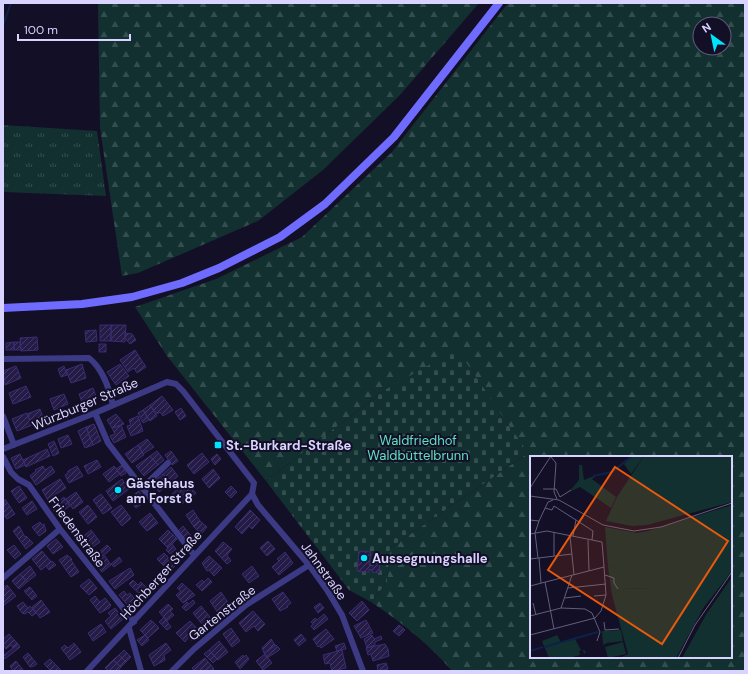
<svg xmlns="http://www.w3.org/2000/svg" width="748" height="674" font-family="'DM Sans',sans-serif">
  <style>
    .grass { fill: url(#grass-tufts) }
    .forest { fill: url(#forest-firs); fill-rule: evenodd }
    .cemetery { fill: url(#cemetery-stones) }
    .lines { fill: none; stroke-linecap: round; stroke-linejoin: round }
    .stream { stroke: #0c2248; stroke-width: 2 }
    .building { fill: url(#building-hatch); stroke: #3b2d73 }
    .street { stroke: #3d3a85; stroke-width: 6 }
    .secondary { stroke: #6f6bff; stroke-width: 8 }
    .poi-dot { fill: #00e5ff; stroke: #130f26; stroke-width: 1.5 }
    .labels { text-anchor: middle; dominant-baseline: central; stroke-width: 4; stroke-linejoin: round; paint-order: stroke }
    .street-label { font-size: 13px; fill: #d9d4ff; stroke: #130f26 }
    .park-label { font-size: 13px; fill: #5fe0c0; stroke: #130f26 }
    .poi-label { font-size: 13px; font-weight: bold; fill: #d9d4ff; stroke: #130f26; text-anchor: start }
    .inset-river { fill: none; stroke: #0c2248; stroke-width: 2 }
    .inset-road { fill: none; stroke: #625e7d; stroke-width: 1 }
    .view { fill: #e8590c; fill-opacity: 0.15; stroke: #e8590c; stroke-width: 2 }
    .inset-edge { fill: none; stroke: #d9d4ff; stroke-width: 2 }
  </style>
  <defs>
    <pattern id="grass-tufts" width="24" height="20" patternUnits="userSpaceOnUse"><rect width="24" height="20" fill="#12302f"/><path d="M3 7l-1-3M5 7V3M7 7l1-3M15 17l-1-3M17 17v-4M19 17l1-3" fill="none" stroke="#344d4e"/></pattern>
    <pattern id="forest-firs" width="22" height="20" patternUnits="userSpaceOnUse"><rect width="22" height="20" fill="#12302f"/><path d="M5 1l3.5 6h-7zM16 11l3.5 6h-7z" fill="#344d4e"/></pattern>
    <pattern id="cemetery-stones" width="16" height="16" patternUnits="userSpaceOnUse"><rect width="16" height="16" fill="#12302f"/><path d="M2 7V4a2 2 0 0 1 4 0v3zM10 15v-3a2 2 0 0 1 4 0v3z" fill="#344d4e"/></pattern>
    <pattern id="building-hatch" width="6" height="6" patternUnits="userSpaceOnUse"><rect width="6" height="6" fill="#241b47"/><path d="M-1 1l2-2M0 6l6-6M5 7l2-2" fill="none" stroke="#433b63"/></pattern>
  </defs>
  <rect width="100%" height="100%" fill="#130f26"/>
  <!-- grass -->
  <path class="grass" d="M3 125 97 131 106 196 3 192Z"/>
  <!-- forest -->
  <path class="forest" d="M98 3H479L400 95 323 170 258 221 138 273 122 276 100 128Z
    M508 3H745V671H452C429 644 401 622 371 602L387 582 390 548 528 453 383 391 266 481 167 356 135 307 216 279 302 237 392 152ZM700 24H724V48H700ZM531 457H731V657H531Z"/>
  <!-- cemetery -->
  <path class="cemetery" d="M457 349 528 453 390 548 387 582 371 602 349 590 266 481 383 391Z"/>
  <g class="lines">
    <!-- stream -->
    <path class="stream" d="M3 25 11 3"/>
  </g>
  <!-- building -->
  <path class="building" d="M100 325H111V341H100Z
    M111 325H126L125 342 111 341Z
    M96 330 97 341 86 342 85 331Z
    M125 333 132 334 136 340 130 344 125 338Z
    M37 337 38 350 21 351 20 338Z
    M14 342H20L21 350H14Z
    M14 342V350H6V343Z
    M99 344H106V352H99Z
    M135 350 146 367 137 373 134 368 128 372 120 360Z
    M82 364 86 378 71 383 66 370Z
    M120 364 129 376 116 385 107 372Z
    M16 366 21 378 5 385 3 371Z
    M64 366 67 375 61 377 58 369Z
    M26 386 31 397 13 404 9 393Z
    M93 388 97 399 83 405 79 394Z
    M64 394 68 404 54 410 50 399Z
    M162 396 173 410 163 416 160 412 157 414 150 405Z
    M150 405 157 416 150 421 143 410Z
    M181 408 186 416 180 420 175 412Z
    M40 409 46 425 35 429 34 424 32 425 27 414Z
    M143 410 149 420 143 423 138 413Z
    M27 413 32 425 17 431 12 419Z
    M116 414 124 424 112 428 107 420Z
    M138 416 143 431 131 436 127 426 131 425 129 420Z
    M94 424 101 441 93 445 86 427Z
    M121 425 126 437 114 443 110 436 115 434 112 428Z
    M86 427 93 445 85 448 78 431Z
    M68 435 72 444 61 448 58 439Z
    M147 439 154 447 143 454 138 445Z
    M54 441 59 453 53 456 48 444Z
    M138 445 144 455 132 463 125 454Z
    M47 449 50 456 26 467 23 460Z
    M157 451 164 460 158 465 150 456Z
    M171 451 178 461 172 465 165 455Z
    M202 453 209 462 194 474 187 465Z
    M20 454 25 465 16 469 11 458Z
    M217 454 221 459 215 465 211 459Z
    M150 456 158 465 144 476 136 466Z
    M97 460 101 467 88 474 84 466Z
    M122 465 126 473 121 476 116 469Z
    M43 466 45 470 51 466 55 472 36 485 30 476 36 471 35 470Z
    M77 466 83 476 69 483 65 475 68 473V471Z
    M114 466 120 474 109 482 103 474Z
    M171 467 178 476 170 483 163 474Z
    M213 469 220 478 209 488 202 479Z
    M163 474 170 483 159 492 152 483Z
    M60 479 66 488 53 496 55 499 49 502 42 490Z
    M122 479 129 489 113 501 106 491Z
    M186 482 196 493 182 504 172 494Z
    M19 486 27 498 19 503 11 491Z
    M231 486 237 492 231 498 225 492Z
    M139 491 146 501 136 508 129 498Z
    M76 492 83 502 73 509 66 499Z
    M101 494 112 508 103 514 93 500Z
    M64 497 70 506 57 515 51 507Z
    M5 499 15 514 7 519 3 514Z
    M32 501 37 509 27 515 22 508Z
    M88 505 97 517 88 524 79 512Z
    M121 505 131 518 122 526 111 512Z
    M193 510 200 521 194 527 186 515Z
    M250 510 260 520 252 529 249 526 242 534 235 527Z
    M150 513 158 523 147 531 139 522Z
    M200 521 207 527 201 534 194 527Z
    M40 522 42 525 44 524 46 531 39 536 32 527Z
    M19 526 25 537 26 536 33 543 26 549 13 531Z
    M183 526 193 538 187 543 178 531Z
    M91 530 100 542 90 549 81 538Z
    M168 530 177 539 168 548 159 539Z
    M56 539 63 547 53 554 47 546Z
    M268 541 275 549 267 556 260 548Z
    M223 542 232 549 227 555 231 561 227 564 215 551Z
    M172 544 176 549 170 554 166 550Z
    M14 545 21 554 15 559 7 550Z
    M107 545 111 549 103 556 99 552Z
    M42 551 51 562 41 570 32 559Z
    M359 551 371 552 369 565 373 566V563L380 564 379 573 372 572V570L369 569V572L357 571Z
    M285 552 293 563 279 575 272 567 279 561 277 559Z
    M164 553 170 559 163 565 157 559Z
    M67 555 72 559 71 560 79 572 71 577 59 560Z
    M105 556 111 565 102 572 95 563Z
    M209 556 222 568 214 576 209 570 207 571 202 563Z
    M119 557 122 561 114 567 111 564Z
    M170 559 176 565 170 571 163 565Z
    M52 561 56 565 49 570 46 566Z
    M30 566 36 575 27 582 20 574Z
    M252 566 259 576 249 583 242 574Z
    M130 568 134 575 115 589 109 581Z
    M20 574 27 582 19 589 12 581Z
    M208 578 212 582 202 591 196 585 202 580 204 582Z
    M89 579 97 588 89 595 80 586Z
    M133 580 138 585 141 582 151 592 144 598 129 584Z
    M182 583 195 595 183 603 176 595 181 591 177 588Z
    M7 585 16 596 3 606V588Z
    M30 587 37 596 32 600 24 591Z
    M124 591 127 595 130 593 137 602 130 608 119 595Z
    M221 592 229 604 218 613 210 601Z
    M283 592 291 603 287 606 288 607 280 611 272 599Z
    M95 596 100 602 105 598 111 605 109 608 100 613 90 600Z
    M41 600 50 612 40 618 32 607Z
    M193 600 195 603 186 611 182 607 187 602 189 604Z
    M362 601 369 610 357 621 349 613Z
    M23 602 28 608 30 606 36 613 32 616 28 612 25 614 22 613 17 606Z
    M320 603 324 608 318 613 314 607Z
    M168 604 173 609 170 611 174 615 167 621 159 612Z
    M201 606 210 617 202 624 193 613Z
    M115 608 123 619 111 629 105 621 111 616 108 613Z
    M253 611 265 624 258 631 254 626 246 632 239 623Z
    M324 614 328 619 314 630 311 626 313 624 311 622 315 618 317 620Z
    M164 617 171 627 167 630 159 622Z
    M151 620 159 628 148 638 140 630Z
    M366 620 373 633 361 638 354 626Z
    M190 621 201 633 192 641 189 637 185 642 176 633Z
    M101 624 106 632 93 641 88 633Z
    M399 625 405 630 399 636 393 631Z
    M231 628 240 641 232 647 223 634Z
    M326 629 334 639 321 648 319 646 318 647 313 639Z
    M9 634 18 644 13 648 11 645 6 649 3 645V639Z
    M301 634 306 640 299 646 294 640Z
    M145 635 149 640 142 646 137 640Z
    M372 635 374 639 381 636 382 639 375 642V645L367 648 364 639Z
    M271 639 275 645 264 653 262 648Z
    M219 641 228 652 218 660 209 650Z
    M74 643 81 652 70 660 61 648 65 645 68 648Z
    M166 643 171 650 164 655 165 660 154 666 149 655Z
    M344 643 346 649 337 651 335 646Z
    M18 644 20 647 5 659 3 656Z
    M385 644 388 649 389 656 373 661 371 654 368 655 366 648Z
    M276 645 280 649 278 651 267 658 264 654Z
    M124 650 131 657 126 662 119 655Z
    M209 650 217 659 213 663 204 654Z
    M342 650 346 668 332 671 330 663 325 664 323 655Z
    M28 653 37 664 34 666 30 667 23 657Z
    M265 654 272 663 263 670 256 661Z
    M119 655 126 662 121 667 113 660Z
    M243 655 244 657 246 655 249 659 240 669 235 662Z
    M205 658 214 669 212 671H194L192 668Z
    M50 659 62 671H51L44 664Z
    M113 660 121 667 118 671H109L105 668Z
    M16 661 24 671H13L10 666Z
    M386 663 388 669 378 671 377 665Z"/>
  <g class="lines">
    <!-- street -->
    <path class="street" d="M3 359 89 358C103 369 109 388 113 405
      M95 413 108 443 194 555
      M3 416 14 445
      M3 449 95 413 167 382 176 384 183 391 254 483 252 494
      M3 457 11 472 18 479 29 485 60 529 134 622
      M142 488 168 463
      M252 494 258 505 309 565 327 590 342 615 363 671
      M3 578 60 529
      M129 628 141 671
      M87 671 252 494
      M172 671 194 649 246 605 309 565"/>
    <!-- secondary -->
    <path class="secondary" d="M3 308 82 304 132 297 182 283 219 268 280 237 325 204 394 137 499 3"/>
  </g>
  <!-- markers -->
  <g class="poi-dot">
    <rect x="214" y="441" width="8" height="8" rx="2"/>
    <circle cx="118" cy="490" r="4"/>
    <circle cx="364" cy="558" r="4"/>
  </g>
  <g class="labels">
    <!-- street labels -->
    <g class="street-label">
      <text transform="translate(85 404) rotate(-23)">Würzburger Straße</text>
      <text transform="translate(77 532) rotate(53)">Friedenstraße</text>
      <text transform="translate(324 571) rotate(54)">Jahnstraße</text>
      <text transform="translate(161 575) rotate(-48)">Höchberger Straße</text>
      <text transform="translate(222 613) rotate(-38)">Gartenstraße</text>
    </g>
    <!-- park labels -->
    <g class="park-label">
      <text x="418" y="440">Waldfriedhof<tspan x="418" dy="15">Waldbüttelbrunn</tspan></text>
    </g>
    <!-- poi labels -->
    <g class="poi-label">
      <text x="226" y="445">St.-Burkard-Straße</text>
      <text x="126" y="483">Gästehaus<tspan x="126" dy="15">am Forst 8</tspan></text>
      <text x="372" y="558">Aussegnungshalle</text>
    </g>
  </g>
  <!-- overview -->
  <g transform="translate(530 456)">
    <rect width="202" height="202" fill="#130f26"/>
    <path d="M103 0H114L101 18 94 8ZM49 9H52L54 24 69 18 62 23 86 41 81 52 50 31 39 36 49 24Z" fill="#12302f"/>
    <path d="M114 0H202V46L117 69 102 70 76 65 87 41ZM202 49V115L174 151 146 202H89L98 198 82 139 90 133 120 132V110L78 111 75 71 107 77 118 75ZM202 121V202H152L177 157Z" fill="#12302f"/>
    <path d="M104 109 120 110V132L90 133 82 139 78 111Z" fill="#12302f"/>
    <path d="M27 179 31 186 45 183 51 194H54L56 196 54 198 53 194 49 195 50 199 39 202H19L12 185Z" fill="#12302f"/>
    <path d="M91 174 93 185 77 187 73 189 72 175ZM93 186 96 198 78 202 75 191Z" fill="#12302f"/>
    <path class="inset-river" d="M63 20 82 16 102 0M32 186 68 176M14 191 31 186M0 195 13 191"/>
    <path class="inset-road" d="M21 1 26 7 24 36 27 43M0 32 21 0M13 33H26L30 41 41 34M0 40 29 44 73 69 104 75 131 71 202 47M15 52 22 54 24 50 46 64M0 64 9 65 18 46 23 44M0 78 17 75 72 86 74 111M40 80 44 119M43 80 46 64 63 75 62 84M58 84 59 115M24 100V76M8 102 5 77 9 65M9 102 11 127M0 103 42 98M75 119 84 122V127L88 133M15 126 24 173M0 130 74 111M38 132 76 128M64 140 76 139M35 142 51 140M3 147 6 159M31 152 55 153 62 157 70 176 67 185M31 152 42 119M0 160 31 152M74 166 75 174 89 173M0 179 65 162 71 155 76 139 74 111M148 202 165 169 202 116"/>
    <path class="view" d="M85 11 198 85 132 188 18 114Z"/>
    <rect width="202" height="202" class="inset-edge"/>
  </g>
  <!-- border -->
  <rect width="748" height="674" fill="none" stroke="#d9d4ff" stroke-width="8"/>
  <!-- north arrow -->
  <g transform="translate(712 36) rotate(327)"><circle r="19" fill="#130f26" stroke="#625e7d"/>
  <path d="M0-3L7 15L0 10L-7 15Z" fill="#00e5ff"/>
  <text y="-6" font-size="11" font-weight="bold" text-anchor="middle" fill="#d9d4ff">N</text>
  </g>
  <!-- scale -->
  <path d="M18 34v6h112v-6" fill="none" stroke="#d9d4ff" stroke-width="2"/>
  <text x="24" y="34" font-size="12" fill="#d9d4ff" stroke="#130f26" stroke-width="3" paint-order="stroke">100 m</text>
</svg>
